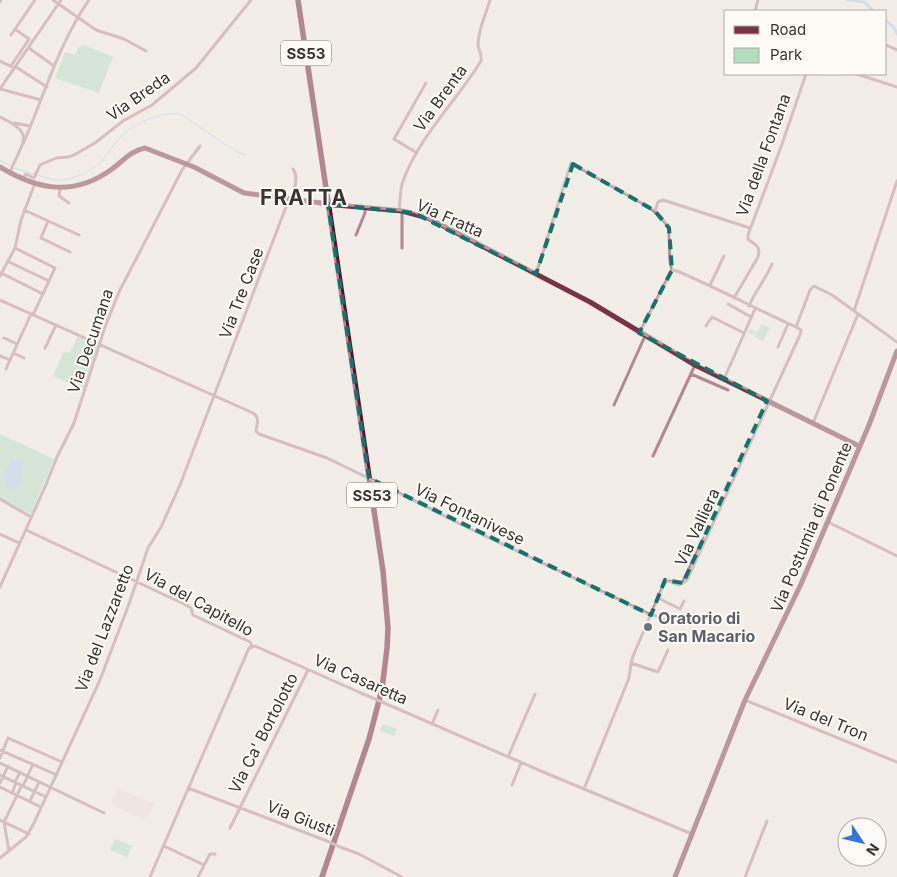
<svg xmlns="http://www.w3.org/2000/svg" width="897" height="877" font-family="Inter,sans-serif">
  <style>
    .built { fill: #ece1d6 }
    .green { fill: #b2dec0 }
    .water { fill: #abccf0 }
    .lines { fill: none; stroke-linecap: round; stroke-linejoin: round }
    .stream { stroke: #abccf0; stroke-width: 1 }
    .canal { stroke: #abccf0; stroke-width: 2.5 }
    .minor { stroke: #b48890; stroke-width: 3 }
    .major { stroke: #7b3246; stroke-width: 5 }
    .highway { stroke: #650c2c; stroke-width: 5.5 }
    .minor-bridge { stroke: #b48890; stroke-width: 3 }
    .major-bridge { stroke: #7b3246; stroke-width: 5 }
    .marked { fill: none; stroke: #0f766e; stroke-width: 4; stroke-dasharray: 10 6; stroke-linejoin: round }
    .worship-dot { fill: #6b7280; stroke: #fefaf6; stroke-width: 2 }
    .labels { text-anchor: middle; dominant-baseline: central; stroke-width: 4; stroke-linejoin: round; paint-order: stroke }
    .shield { fill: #fefaf6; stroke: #73716e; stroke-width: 1 }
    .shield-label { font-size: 15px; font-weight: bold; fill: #383634 }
    .street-label { font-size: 16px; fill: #383634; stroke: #fefaf6 }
    .worship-label { font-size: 16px; font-weight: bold; fill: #5b616d; stroke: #fefaf6; text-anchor: start }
    .district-label { font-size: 21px; font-weight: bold; letter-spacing: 1px; fill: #383634; stroke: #fefaf6 }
  </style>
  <rect width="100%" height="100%" fill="#f2ede7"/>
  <!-- built -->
  <path class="built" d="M118 788 154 804 144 820 111 804Z"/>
  <!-- green -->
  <path class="green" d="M84 45 113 57 99 93 55 78 65 52 75 55 78 48Z
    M762 324 770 328 763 341 755 337 756 333H755L753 335 748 333 750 329 757 332Z
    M78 335 97 344 98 346 83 390 53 376 64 351 70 353Z
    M0 434 54 459 31 514 0 498Z
    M383 724 397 729 394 736 380 731Z
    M115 839 132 846 127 857 110 850Z"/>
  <!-- water -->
  <path class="water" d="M12 459 20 460 27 463 21 467 22 484 14 490 6 487 3 477Z"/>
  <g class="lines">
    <!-- stream -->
    <path class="stream" d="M0 160 11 166
      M14 168 54 180C68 182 91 172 101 162 109 154 114 143 122 135 132 124 168 109 182 115L235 151 246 155"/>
    <!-- canal -->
    <path class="canal" d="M847 0 864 2 874 11
      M886 20 895 29 897 34"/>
    <!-- minor -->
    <path class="minor" d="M53 0 96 30 124 39 146 51
      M0 2 1 0
      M755 11 758 0
      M15 29 29 39
      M11 35 35 0
      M886 45 897 50
      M29 48 54 66
      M0 61 12 67
      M11 66 29 39
      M16 67 47 87
      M857 74 897 87
      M41 100 0 89 61 0
      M0 117C38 134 21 142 10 173
      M14 123 30 126
      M23 144C44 96 59 43 89 0
      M417 153 394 139 426 83
      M23 178 26 174 34 178 40 165 56 158 68 157 74 155 95 143 123 121 152 105 196 68 251 0
      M60 189 59 196 69 203
      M292 199C294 190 299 177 293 169
      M24 210 79 235
      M399 211C400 202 400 193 402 184 418 137 456 102 481 61 482 54 479 51 478 45 478 30 486 14 490 0
      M655 211 658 202 663 200 750 228
      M48 221 41 238 70 252
      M356 235 365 213V208
      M15 248 55 268 33 315
      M402 248V212
      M9 262 49 281
      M1 273 43 294
      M536 273 571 163 649 207 661 217 669 228 670 262 672 270
      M0 276 15 248 21 220 35 183
      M710 285 724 256
      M734 298 758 257C761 245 756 246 748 239V235L781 147 806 74
      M0 300 253 413C260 418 257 423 256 431L259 434 327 458 362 475
      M728 304 751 317
      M749 306C755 291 766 279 772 264
      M854 311 897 181
      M706 326 712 317 744 333
      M640 332 672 270 677 271C717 288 756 309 796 327L810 290 814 286 832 295 897 342
      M4 338 17 344
      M778 347 788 324
      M45 348 56 325
      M13 353 24 358
      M0 356 10 360 31 314
      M6 369 10 360
      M691 374 728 390
      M724 379 755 309
      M614 405 645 336
      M813 423 858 314
      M653 456 695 365
      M377 482 458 523 651 615
      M0 499 31 517
      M828 522 897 556
      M26 530 184 604 191 608 193 615 250 642 252 646
      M0 534 19 543
      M683 581 704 538
      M683 583 687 580 800 335 801 330 796 327
      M0 587 45 487 57 457 74 423 105 327 119 292 182 170 200 146
      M658 598 680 609 684 601
      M651 614 672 623
      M631 663 658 672 668 650
      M745 700 897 762
      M398 709 548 774 692 834
      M432 724 438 710
      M0 750 57 775
      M508 757 535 694
      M0 758 8 738 62 762
      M0 763 104 813
      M0 775 46 797
      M15 782 20 772
      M0 783 8 766
      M512 785 521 763
      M23 786 33 764
      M0 787 41 807
      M188 788 327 841
      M584 789 629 678 631 663 633 656 663 586 666 582 669 581 679 585 683 583
      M12 793 16 783
      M30 801 39 782
      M0 820 29 834
      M230 828 308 670
      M164 846 204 865
      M340 847 359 854 402 877
      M9 851 4 822 22 785
      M0 858 26 837 34 823 100 680 129 604 148 548 161 527 180 485 289 199
      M150 877 249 648 255 646 361 693
      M198 877 210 854H215
      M745 877 767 821"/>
    <!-- major -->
    <path class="major" d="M0 167C38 190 74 197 112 169 123 161 132 150 145 148L194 167 244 193 321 203
      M336 205 402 211 428 218 590 302 695 365 859 446
      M675 877 745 700 801 584 869 425 897 351"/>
    <!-- highway -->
    <path class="highway" d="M298 0 383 571 388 628 387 648 382 689 369 739 322 877"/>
    <!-- minor-bridge -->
    <path class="minor-bridge" d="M362 475 377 482
      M361 693 398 709
      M327 841 340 847"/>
    <!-- major-bridge -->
    <path class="major-bridge" d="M321 203 336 205"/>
  </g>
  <!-- marked area -->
  <path d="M0 0H897V877H0ZM573 164 655 211 669 228 672 270 639 333 767 401 683 583 665 580 651 615 369 478 328 204 414 213 536 274Z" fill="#f2ede7" fill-opacity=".55" fill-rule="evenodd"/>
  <path class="marked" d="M573 164 655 211 669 228 672 270 639 333 767 401 683 583 665 580 651 615 369 478 328 204 414 213 536 274Z"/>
  <!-- markers -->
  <circle class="worship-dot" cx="648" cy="627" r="5"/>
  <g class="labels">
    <!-- shield labels -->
    <g class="shield">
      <rect x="281" y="40.5" width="50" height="25" rx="4"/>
      <rect x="347" y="482.5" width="50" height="25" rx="4"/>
    </g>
    <g class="shield-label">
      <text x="306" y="53">SS53</text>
      <text x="372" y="495">SS53</text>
    </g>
    <!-- street labels -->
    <g class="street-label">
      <text transform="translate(138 96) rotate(-35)">Via Breda</text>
      <text transform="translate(440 98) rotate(-54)">Via Brenta</text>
      <text transform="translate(763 155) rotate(-70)">Via della Fontana</text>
      <text transform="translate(450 218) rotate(24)">Via Fratta</text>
      <text transform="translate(241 293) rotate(-69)">Via Tre Case</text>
      <text transform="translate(90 341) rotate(-71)">Via Decumana</text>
      <text transform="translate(470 514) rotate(26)">Via Fontanivese</text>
      <text transform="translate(697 527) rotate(-65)">Via Valliera</text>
      <text transform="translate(811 527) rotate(-67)">Via Postumia di Ponente</text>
      <text transform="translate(199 602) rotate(29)">Via del Capitello</text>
      <text transform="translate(104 628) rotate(-69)">Via del Lazzaretto</text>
      <text transform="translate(361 679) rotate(24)">Via Casaretta</text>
      <text transform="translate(826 719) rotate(22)">Via del Tron</text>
      <text transform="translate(263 733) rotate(-63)">Via Ca' Bortolotto</text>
      <text transform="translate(301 818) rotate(21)">Via Giusti</text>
    </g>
    <!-- worship labels -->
    <g class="worship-label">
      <text x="658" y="618">Oratorio di<tspan x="658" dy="18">San Macario</tspan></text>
    </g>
    <!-- district labels -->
    <g class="district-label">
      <text x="304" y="197">FRATTA</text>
    </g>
  </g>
  <!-- legend -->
  <rect x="724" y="10" width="162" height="65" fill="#fefaf6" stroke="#afaca8"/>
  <rect x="734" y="26" width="25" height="8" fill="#7b3246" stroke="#afaca8"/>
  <text x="770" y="35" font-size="15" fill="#383634">Road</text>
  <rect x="734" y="48" width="25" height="15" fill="#b2dec0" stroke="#afaca8"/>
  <text x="770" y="60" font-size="15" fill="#383634">Park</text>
  <!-- north arrow -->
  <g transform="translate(862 842) rotate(125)"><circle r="24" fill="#fefaf6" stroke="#afaca8"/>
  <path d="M0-4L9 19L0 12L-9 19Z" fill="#2e76e2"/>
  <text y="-8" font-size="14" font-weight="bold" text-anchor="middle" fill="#383634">N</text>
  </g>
</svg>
